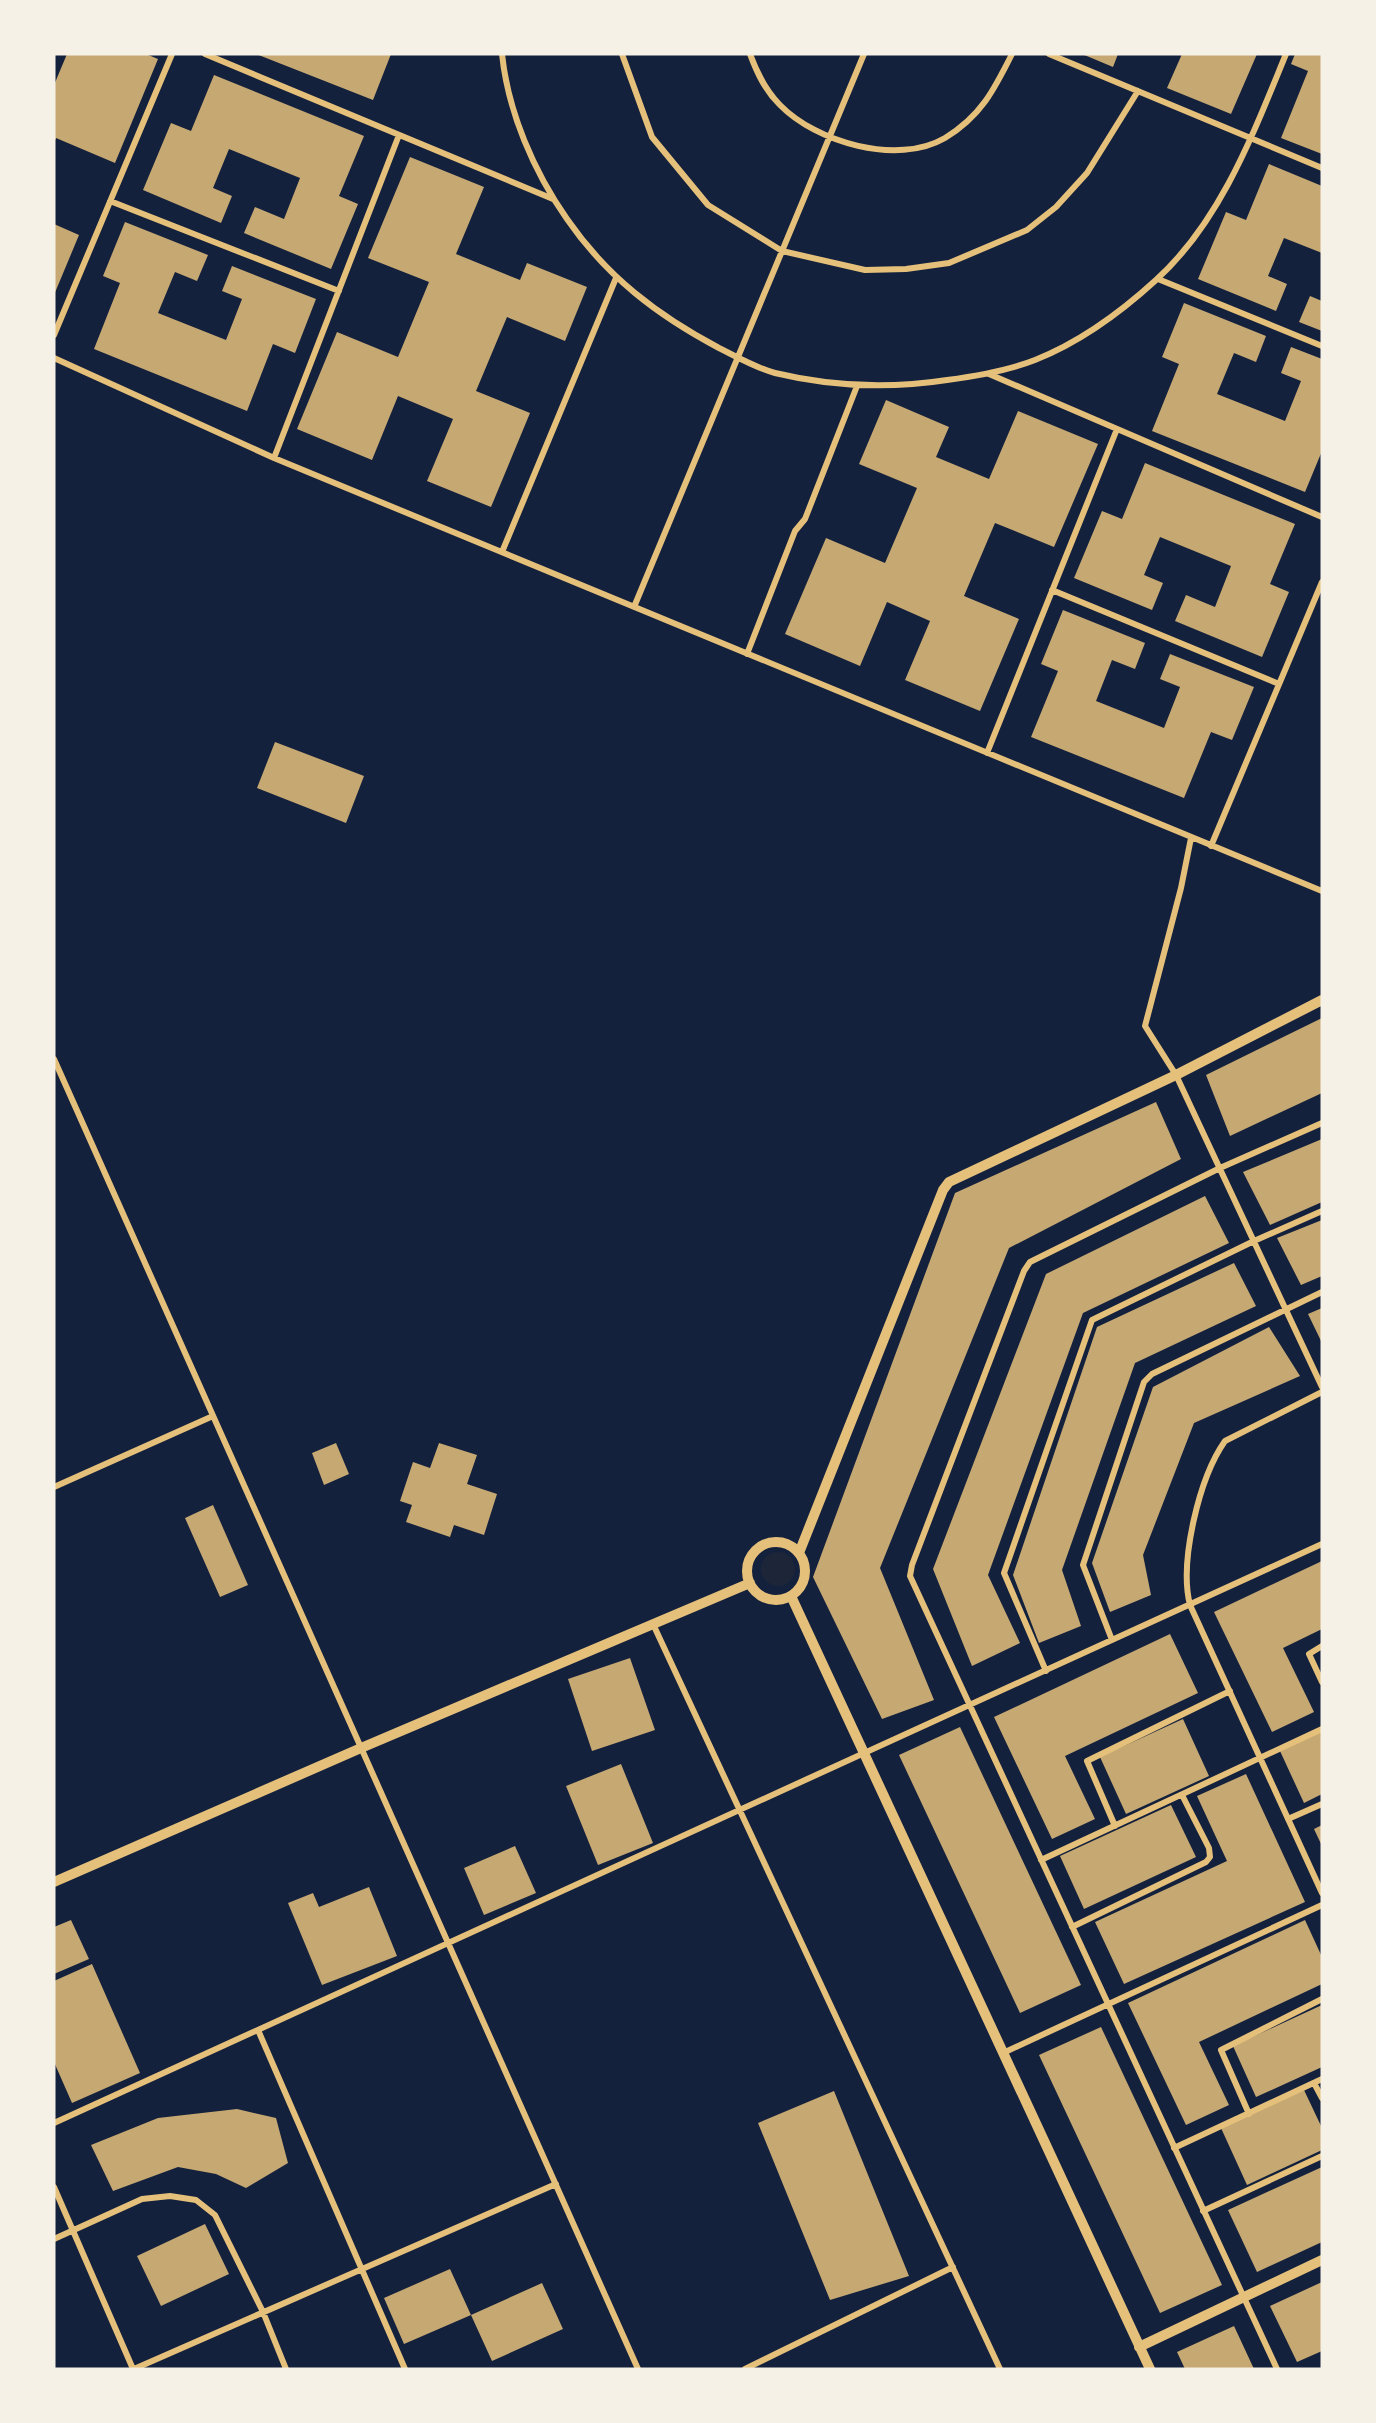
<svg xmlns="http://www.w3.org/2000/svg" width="1376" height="2423" font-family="'Playfair Display',serif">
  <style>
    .green { fill: #1d2539 }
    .building { fill: #c6a872 }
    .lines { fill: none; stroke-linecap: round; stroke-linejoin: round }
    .minor { stroke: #e5c07b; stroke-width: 6 }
    .tertiary { stroke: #e5c07b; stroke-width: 10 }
  </style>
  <rect width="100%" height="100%" fill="#14213d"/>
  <!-- green -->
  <path class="green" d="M761 1569a17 17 0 1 1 34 0a17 17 0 1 1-34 0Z"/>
  <!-- building -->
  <path class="building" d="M67 54H146L158 59 115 163 56 138 54 143V85Z
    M256 54H391L373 100Z
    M1082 54H1118L1113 67Z
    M1182 54H1257L1231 114 1167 88Z
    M1295 54H1322V154L1281 138 1308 71 1291 64Z
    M214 75 364 136 339 196 358 204 331 269 244 233 255 207 284 219 300 178 229 149 213 188 232 196 221 223 143 190 171 123 191 131Z
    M410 157 484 187 456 254 520 280 527 263 587 287 565 341 507 317 476 391 530 413 491 507 427 481 453 419 398 396 372 460 297 429 337 332 398 357 429 282 368 258Z
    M1269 164 1322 186V253L1284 238 1268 276 1287 284 1276 311 1198 279 1226 212 1246 220Z
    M125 222 208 255 197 281 175 272 158 313 226 340 242 299 222 291 232 266 316 299 295 353 273 344 247 411 94 349 120 283 103 276Z
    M54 224 79 235 54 295Z
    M1310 296 1322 301V331L1299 322Z
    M1184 303 1266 336 1256 362 1234 353 1217 394 1285 421 1301 381 1281 373 1291 347 1322 359V451L1305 492 1152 431 1179 364 1162 357Z
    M886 400 949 427 936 457 989 479 1018 411 1098 444 1054 547 995 523 964 596 1019 619 980 711 905 680 930 621 887 602 860 666 785 634 826 538 885 563 917 488 859 464Z
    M1145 463 1295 524 1270 584 1289 592 1262 657 1175 621 1186 595 1215 607 1231 566 1160 537 1144 575 1163 583 1152 610 1074 578 1102 511 1122 519Z
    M1063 610 1145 643 1135 669 1112 660 1096 701 1164 728 1180 687 1160 679 1170 654 1254 687 1232 740 1211 732 1184 798 1031 737 1058 671 1041 664Z
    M275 742 364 776 346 823 257 788Z
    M1322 1018V1093L1230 1136 1206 1075Z
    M1156 1102 1181 1159 1009 1248 880 1568 934 1700 882 1719 813 1577 955 1193Z
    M1322 1139V1202L1270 1225 1243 1172Z
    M1205 1196 1229 1243 1083 1313 988 1575 1020 1643 972 1666 933 1569 1046 1274Z
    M1322 1220V1276L1301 1285 1277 1238Z
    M1234 1263 1256 1306 1135 1363 1062 1570 1081 1626 1039 1643 1013 1575 1097 1327Z
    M1322 1308V1343L1308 1314Z
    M1269 1327 1300 1376 1194 1423 1143 1555 1151 1595 1110 1612 1092 1563 1153 1387Z
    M336 1443 349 1474 324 1485 312 1453Z
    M439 1443 477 1455 467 1484 497 1494 484 1535 454 1525 450 1537 406 1522 412 1505 400 1501 413 1462 430 1468Z
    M213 1505 248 1585 220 1597 185 1518Z
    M1322 1561V1629L1283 1648 1314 1712 1272 1732 1214 1612Z
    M1170 1634 1198 1693 1065 1756 1095 1819 1052 1839 994 1717Z
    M630 1658 655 1730 592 1751 568 1679Z
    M1183 1719 1209 1776 1126 1814 1100 1757Z
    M960 1727 1081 1985 1020 2013 899 1755Z
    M1322 1731V1794L1304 1803 1280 1751Z
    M621 1764 653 1843 598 1865 566 1786Z
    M1246 1774 1305 1902 1124 1984 1095 1922 1227 1861 1197 1796Z
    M1171 1805 1196 1857 1084 1909 1060 1856Z
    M1322 1825V1846L1314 1829Z
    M515 1846 536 1893 484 1915 464 1868Z
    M369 1887 397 1956 322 1985 288 1903 313 1893 319 1907Z
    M71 1920 89 1959 54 1974V1927Z
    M1305 1920 1322 1957V1984L1199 2042 1229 2105 1186 2125 1128 2003Z
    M92 1964 140 2073 72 2103 54 2062V1981Z
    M1322 2005V2067L1256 2097 1233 2046Z
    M1101 2027 1222 2285 1160 2313 1039 2055Z
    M1304 2090 1322 2128V2150L1247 2185 1221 2128Z
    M834 2091 909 2276 830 2300 758 2123Z
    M237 2109 276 2118 288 2163 246 2188 216 2174 178 2167 113 2191 91 2145 158 2118Z
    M1322 2167V2242L1257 2272 1228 2210Z
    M205 2224 229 2274 161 2306 137 2256Z
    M450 2269 471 2315 404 2344 384 2298Z
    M1322 2282V2351L1297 2362 1270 2306Z
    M542 2283 563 2329 492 2361 471 2315Z
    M1234 2326 1254 2369H1185L1177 2352Z"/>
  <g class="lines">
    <!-- minor -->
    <path class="minor" d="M205 54 553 199
      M502 54C508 112 534 172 567 219 607 277 657 315 719 348 737 357 756 368 775 373 833 387 889 389 947 380 977 376 1007 371 1035 360 1078 343 1121 312 1156 280 1221 221 1253 134 1286 54
      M622 54 652 137 708 205 782 251 865 270 906 269 949 263 1027 230 1056 207 1087 173 1138 91
      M750 54C757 73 765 90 780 105 816 142 897 166 945 138 981 116 994 90 1012 54
      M1049 54 1322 168
      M110 201 339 291
      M1158 279 1322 346
      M54 335 172 54
      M54 358 274 458 1322 891
      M989 374 1322 517
      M274 458 399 135
      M502 552 616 278
      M1052 590 1279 684
      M634 607 864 54
      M747 654 795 531 805 519 857 386
      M987 753 1117 429
      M1191 838 1181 888 1145 1026 1176 1075 1322 1387
      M1211 846 1322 582
      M54 1059 638 2369
      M1322 1392 1225 1441C1199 1478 1179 1562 1190 1605L1322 1893
      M54 1487 213 1416
      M653 1624 1000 2369
      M1112 1640 1083 1565 1144 1382 1152 1374 1322 1292
      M1322 1646 1309 1654 1322 1682
      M1046 1671 1004 1573 1092 1320 1254 1241 1322 1211
      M1288 1819 1322 1804
      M1115 1826 1087 1761 1230 1691
      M1041 1860 1322 1729
      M1072 1927 1206 1862 1210 1857 1209 1848 1182 1795
      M258 2030 405 2369
      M1003 2053 1322 1905
      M1314 2083 1322 2098
      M1249 2114 1221 2050 1322 1999
      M54 2123 1322 1544
      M1174 2148 1322 2079
      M54 2187 133 2369
      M1203 2211 1322 2156
      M54 2239 142 2199 170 2196 196 2200 215 2215 263 2312 286 2369
      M134 2369 556 2184
      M745 2369 953 2267
      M1277 2369 910 1576 912 1565 1024 1271 1030 1262 1220 1168 1322 1123"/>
    <!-- tertiary -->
    <path class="tertiary" d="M747 1571a29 29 0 1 1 58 0a29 29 0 1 1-58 0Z
      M799 1553 943 1190 949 1182 1176 1075 1322 1000
      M791 1596 1150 2369
      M54 1882 361 1748 750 1583
      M1139 2347 1322 2260"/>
  </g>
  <!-- border -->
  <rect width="1376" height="2423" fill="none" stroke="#f6f1e7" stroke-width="111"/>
</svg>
